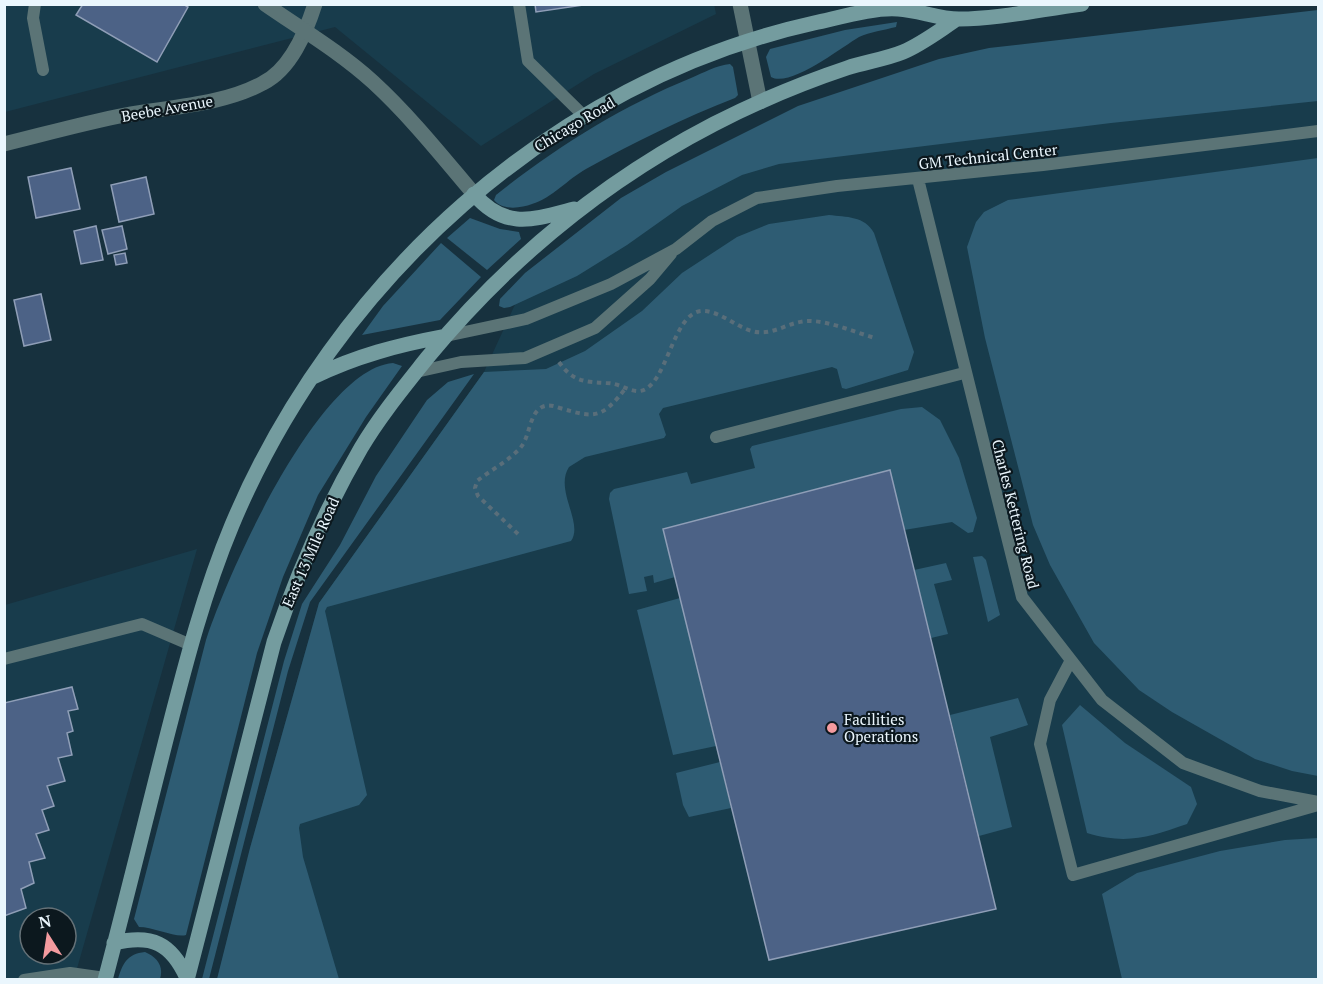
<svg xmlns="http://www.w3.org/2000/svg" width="1323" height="984" font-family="'PT Serif',serif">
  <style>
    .built { fill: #183c4c; fill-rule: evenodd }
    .green { fill: #2e5c73 }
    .building { fill: #4c6286; stroke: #8f9eb7; stroke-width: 1.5 }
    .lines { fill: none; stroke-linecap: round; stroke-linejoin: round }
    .path { stroke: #596e7a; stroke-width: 4; stroke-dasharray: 4.5 4.5; stroke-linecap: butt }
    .service { stroke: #5b7476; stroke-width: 12 }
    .minor { stroke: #5b7476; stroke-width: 15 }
    .tertiary { stroke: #5b7476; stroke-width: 15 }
    .secondary { stroke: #749c9f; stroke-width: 15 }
    .poi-dot { fill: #f49b9f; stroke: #0c181e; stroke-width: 2 }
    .labels { text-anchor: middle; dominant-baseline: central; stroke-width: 4.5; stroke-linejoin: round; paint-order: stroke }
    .street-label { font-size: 15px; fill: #eaf6fd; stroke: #0c181e }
    .poi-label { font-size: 15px; fill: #eaf6fd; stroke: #0c181e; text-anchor: start }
  </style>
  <rect width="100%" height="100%" fill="#17313e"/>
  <!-- built -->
  <path class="built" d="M714 4 716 14 594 74 481 146 335 27 5 112V5Z
    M1318 27V979L217 980 250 848 319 603 484 372 518 298 735 138Z
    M197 549 74 979 5 980V605ZM30 918H66V954H30Z"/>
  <!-- green -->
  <path class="green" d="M1318 10V101L1111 123 779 164 742 175 682 206 627 245 577 276 510 307 504 308 499 306 500 299 525 273 621 198 666 172 798 106 939 59 989 48Z
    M897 22 896 27C884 30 870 32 859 37 842 47 790 88 771 77L766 57 770 49 845 30Z
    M730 64 733 67 738 95 735 98C683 118 635 142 586 169 568 179 552 198 532 204 521 208 503 211 494 200L496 195C555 148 620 107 691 78 703 73 717 65 730 64Z
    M1318 158V776L1292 771 1255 759 1172 712 1139 690 1094 643 1050 565 1033 525 985 338 967 247 976 222 984 212 1008 200Z
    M829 215C846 217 865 216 874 233L914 352 908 370 846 389 842 388 837 369 832 367 663 408 659 414 666 435 664 438 585 457 569 467C554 490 584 523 571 541L327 607 325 611 367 795 359 805 300 824 299 828 303 857 339 979H217L250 848 319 603 484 372 546 369 585 351 642 311 682 273 737 237 769 224Z
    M470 218 500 229 519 232 521 239 487 270 447 238Z
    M441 243 481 277 440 320 362 335 383 306Z
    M393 363 402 366 366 417 318 495 283 577 257 653 186 935C176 938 153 927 139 927L134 919 206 640C227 575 318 369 393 363Z
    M474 374 310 602 288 671 209 979H202L284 661 302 604 340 545 376 476 427 400 448 382Z
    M922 407 940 420 959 458 977 518 973 532 968 533 952 522 904 530 889 470 663 529 675 577 654 583 653 575 644 577 647 591 629 594 609 499 610 493 614 489 687 472 691 484 755 468 750 449 752 446 901 409Z
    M982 556 986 560 1000 615 988 622 973 557Z
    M946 563 952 580 934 584 948 634 931 638 914 570Z
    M680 598 716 746 673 755 637 610Z
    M1018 698 1028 725 990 737 1012 827 979 836 950 715Z
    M1080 705 1125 743 1191 787 1197 804 1187 824C1149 837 1127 845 1087 833L1062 725Z
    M720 762 731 808 689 817 683 805 676 773Z
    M1318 838V979H1122L1102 894 1137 873 1220 851 1285 840Z
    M145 952C157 957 164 966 160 979H118C123 963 127 954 145 952Z"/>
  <!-- building -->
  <path class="building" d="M83 4H183L188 7 157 62 76 15Z
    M535 4H590L536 12Z
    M71 168 80 209 36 218 28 177Z
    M146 177 154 214 119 222 111 185Z
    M96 226 103 260 81 264 74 231Z
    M122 226 127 249 108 254 102 230Z
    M125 253 127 263 116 265 114 255Z
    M41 294 51 340 24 346 14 300Z
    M890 470 996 909 769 960 663 529Z
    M72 687 78 709 68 711 73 731 67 733 72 755 58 758 65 781 47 786 54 806 42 810 49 830 36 834 45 858 29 862 34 883 21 889 26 908 4 916V703Z"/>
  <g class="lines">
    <!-- path -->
    <path class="path" d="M559 362C572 381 584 382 606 383 620 383 629 392 640 391 667 387 672 314 701 311 719 310 736 327 752 331 773 337 788 321 809 321 830 321 854 332 875 338
      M518 534 478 496 475 488 477 481C491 470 510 460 521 447 530 436 529 414 542 407 548 404 554 406 560 408 596 419 602 418 626 388"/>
    <!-- service -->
    <path class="service" d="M35 4 33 18 43 70
      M519 4 528 61 584 116
      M918 179 1022 597 1102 700 1183 763 1260 791 1318 802
      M446 336 526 319 611 284 676 249 712 221 757 198 837 186 1043 165 1318 131
      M416 372 461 362 525 358 595 328 650 279 671 254
      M716 437 964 373
      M4 659 142 624 191 645
      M1070 662 1050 700 1040 744 1073 875 1318 805
      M24 980 70 973 105 978"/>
    <!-- minor -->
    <path class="minor" d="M740 4 760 102
      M4 144C45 134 84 123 125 115 169 107 223 105 263 83 291 69 306 32 315 4"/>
    <!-- tertiary -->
    <path class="tertiary" d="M265 4C301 29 340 52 373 82 410 116 441 155 474 194"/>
    <!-- secondary -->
    <path class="secondary" d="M474 194C505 230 532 220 574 209
      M313 377C356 356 398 345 446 336
      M114 943C152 934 171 943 187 978
      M105 980C127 897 147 814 168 732 186 662 204 592 232 525 334 281 553 81 814 23 838 18 874 7 898 9 918 10 939 19 959 19 999 19 1042 9 1082 4
      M187 980 274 642C297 574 325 510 361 448 380 416 404 387 427 358 507 261 602 182 714 124 757 102 802 83 847 68 865 62 886 59 903 52 922 44 940 30 957 19"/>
  </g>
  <!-- markers -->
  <circle class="poi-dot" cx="832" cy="728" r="6"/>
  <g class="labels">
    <!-- street labels -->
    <g class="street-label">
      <text transform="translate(167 108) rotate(-10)">Beebe Avenue</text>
      <text transform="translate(574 124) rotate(-31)">Chicago Road</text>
      <text transform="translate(988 156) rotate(-6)">GM Technical Center</text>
      <text transform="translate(1016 514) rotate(76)">Charles Kettering Road</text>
      <text transform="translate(310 552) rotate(-66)">East 13 Mile Road</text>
    </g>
    <!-- poi labels -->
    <g class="poi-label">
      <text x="844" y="719">Facilities<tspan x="844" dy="17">Operations</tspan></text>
    </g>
  </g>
  <!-- border -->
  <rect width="1323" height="984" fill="none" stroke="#eaf6fd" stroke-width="12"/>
  <!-- north arrow -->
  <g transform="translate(48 936) rotate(348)"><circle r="28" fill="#0c181e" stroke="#657177" stroke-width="1.5"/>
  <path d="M0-4.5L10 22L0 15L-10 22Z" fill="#f49b9f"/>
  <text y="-9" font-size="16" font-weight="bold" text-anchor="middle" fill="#eaf6fd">N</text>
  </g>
</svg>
